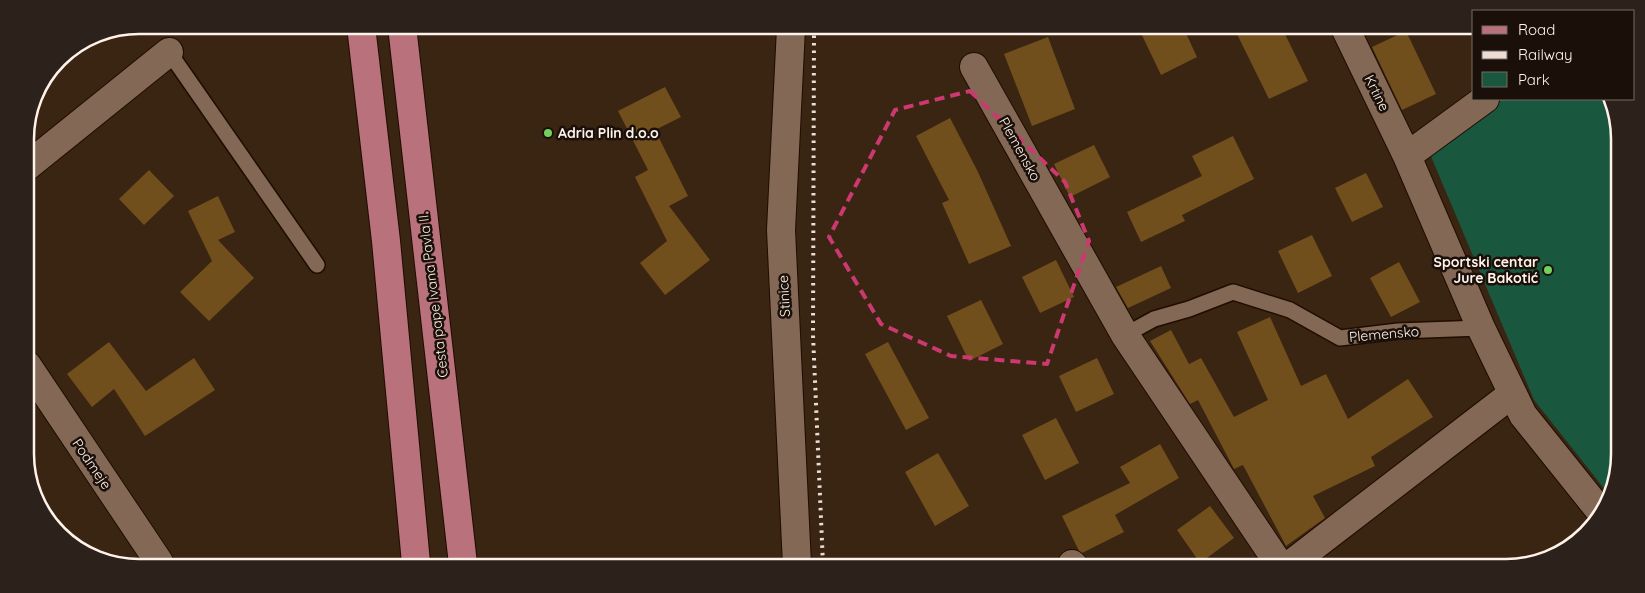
<svg xmlns="http://www.w3.org/2000/svg" width="1645" height="593" font-family="Quicksand,sans-serif">
  <style>
    .green { fill: #19573e }
    .building { fill: #714f1c }
    .lines { fill: none; stroke-linecap: round; stroke-linejoin: round }
    .lane-casing { stroke: #200d00; stroke-width: 18 }
    .street-casing { stroke: #200d00; stroke-width: 30 }
    .primary-casing { stroke: #200d00; stroke-width: 30 }
    .lane { stroke: #826855; stroke-width: 15 }
    .street { stroke: #826855; stroke-width: 28 }
    .primary { stroke: #b9717b; stroke-width: 28 }
    .rail { stroke: #ebddd4; stroke-width: 4; stroke-dasharray: 2.5 5; stroke-linecap: butt }
    .marked { fill: none; stroke: #cb3970; stroke-width: 4; stroke-dasharray: 10 6; stroke-linejoin: round }
    .poi-dot { fill: #71d25e; stroke: #1a1009; stroke-width: 2 }
    .labels { text-anchor: middle; dominant-baseline: central; stroke-width: 5; stroke-linejoin: round; paint-order: stroke }
    .street-label { font-size: 14px; fill: #fff2ea; stroke: #1a1009 }
    .poi-label { font-size: 14px; font-weight: bold; fill: #fff2ea; stroke: #1a1009; text-anchor: start }
    .rim { fill: none; stroke: #fff2ea; stroke-width: 2.5 }
  </style>
  <rect width="100%" height="100%" fill="#3a2412"/>
  <!-- green -->
  <path class="green" d="M1495 99H1608L1619 124 1614 490 1610 496 1534 400 1424 140Z"/>
  <!-- building -->
  <path class="building" d="M1139 29H1184L1197 57 1161 75Z
    M1235 30H1283L1308 81 1269 99Z
    M1406 31 1436 94 1402 110 1372 47Z
    M1048 37 1075 109 1032 126 1004 54Z
    M665 87 681 117 655 130 688 196 669 206 710 260 665 295 640 263 667 241 635 177 648 170 618 111Z
    M950 118 978 172 1011 246 969 264 942 203 949 200 916 136Z
    M1233 136 1254 179 1182 215 1185 221 1141 242 1127 212 1202 176 1192 156Z
    M1094 145 1110 177 1070 197 1054 164Z
    M149 170 174 196 144 225 119 199Z
    M1366 173 1383 207 1352 222 1335 188Z
    M218 196 235 232 218 240 254 278 209 321 180 292 212 261 188 211Z
    M1312 235 1332 276 1298 293 1278 251Z
    M1056 260 1074 297 1040 313 1022 277Z
    M1399 262 1420 302 1391 317 1370 278Z
    M1161 266 1171 288 1128 308 1116 287Z
    M981 300 1003 344 969 361 947 316Z
    M1270 317 1301 386 1326 374 1348 419 1408 379 1433 417 1371 457 1375 466 1313 496 1325 518 1286 546 1243 465 1234 469 1198 400 1190 404 1150 341 1171 330 1189 364 1201 358 1234 417 1268 400 1237 332Z
    M109 342 146 391 194 358 215 390 145 436 114 389 92 407 67 374Z
    M888 342 929 418 906 430 865 354Z
    M1097 358 1114 394 1076 412 1059 376Z
    M1056 418 1079 463 1045 480 1022 435Z
    M1160 444 1179 478 1115 515 1124 532 1082 553 1079 551 1062 516 1130 483 1120 467Z
    M938 453 969 506 935 526 905 472Z
    M1210 506 1234 538 1200 563 1177 530Z"/>
  <g class="lines">
    <!-- lane casing -->
    <g class="lane-casing">
      <path id="lane" d="M169 52 317 265
        M1125 335 1154 319 1189 309 1233 292 1290 310 1340 338 1398 331 1481 328"/>
    </g>
    <!-- street casing -->
    <g class="street-casing">
      <path id="street" d="M791 28 781 230 797 565
        M1346 30 1407 156
        M974 67 1125 335 1281 567
        M1485 99 1407 156 1481 328 1523 415 1600 511
        M25 168 169 52
        M27 365 159 562
        M1072 564 1074 566
        M1287 567 1512 394"/>
    </g>
    <!-- primary casing -->
    <g class="primary-casing">
      <path id="primary" d="M361 26 386 241 416 563
        M402 26 463 564"/>
    </g>
    <!-- lane -->
    <use href="#lane" class="lane"/>
    <!-- street -->
    <use href="#street" class="street"/>
    <!-- primary -->
    <use href="#primary" class="primary"/>
    <!-- rail -->
    <path class="rail" d="M814 28 813 335 823 565"/>
  </g>
  <!-- marked area -->
  <path class="marked" d="M970 91 1065 182 1089 241 1047 364 951 356 881 324 829 237 895 110Z"/>
  <!-- markers -->
  <g class="poi-dot">
    <circle cx="548" cy="133" r="5"/>
    <circle cx="1548" cy="270" r="5"/>
  </g>
  <g class="labels">
    <!-- street labels -->
    <g class="street-label">
      <text transform="translate(1377 93) rotate(64)">Krtine</text>
      <text transform="translate(1020 149) rotate(61)">Plemensko</text>
      <text transform="translate(433 295) rotate(-97)">Cesta pape Ivana Pavla II.</text>
      <text transform="translate(784 296) rotate(-93)">Stinice</text>
      <text transform="translate(1384 334) rotate(-5)">Plemensko</text>
      <text transform="translate(92 464) rotate(56)">Podmeje</text>
    </g>
    <!-- poi labels -->
    <g class="poi-label">
      <text x="558" y="133">Adria Plin d.o.o</text>
      <text x="1538" y="262" text-anchor="end">Sportski centar<tspan x="1538" dy="16">Jure Bakotić</tspan></text>
    </g>
  </g>
  <!-- crop -->
  <path d="M0 0H1645V593H0ZM139 34H1506A105 105 0 0 1 1611 139V454A105 105 0 0 1 1506 559H139A105 105 0 0 1 34 454V139A105 105 0 0 1 139 34Z" fill="#2c221b" fill-rule="evenodd"/>
  <path class="rim" d="M139 34H1506A105 105 0 0 1 1611 139V454A105 105 0 0 1 1506 559H139A105 105 0 0 1 34 454V139A105 105 0 0 1 139 34Z"/>
  <!-- legend -->
  <rect x="1472" y="10" width="162" height="90" fill="#1a1009" stroke="#766a63"/>
  <rect x="1482" y="26" width="25" height="8" fill="#b9717b" stroke="#766a63"/>
  <text x="1518" y="35" font-size="15" fill="#fff2ea">Road</text>
  <rect x="1482" y="51" width="25" height="8" fill="#ebddd4" stroke="#766a63"/>
  <text x="1518" y="60" font-size="15" fill="#fff2ea">Railway</text>
  <rect x="1482" y="72" width="25" height="15" fill="#19573e" stroke="#766a63"/>
  <text x="1518" y="85" font-size="15" fill="#fff2ea">Park</text>
</svg>
